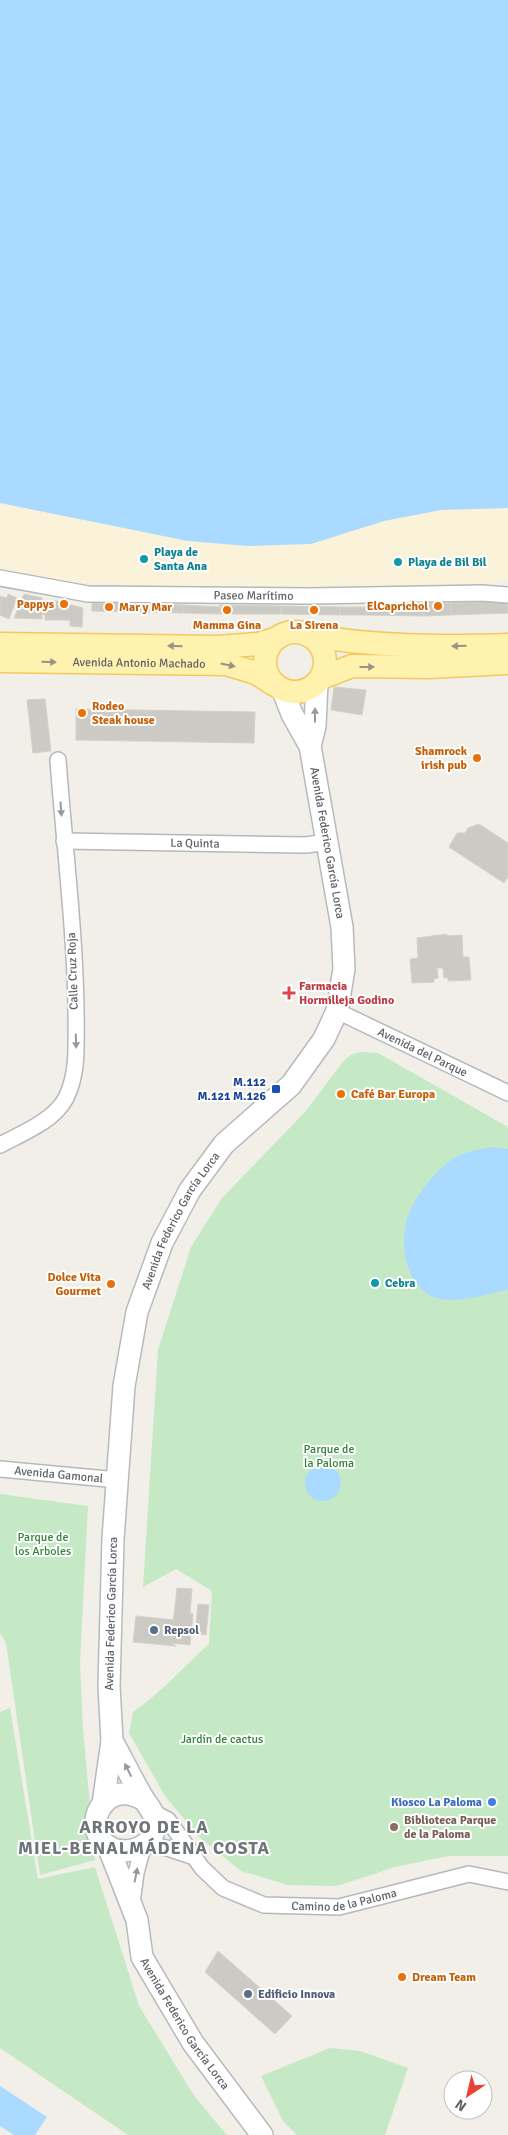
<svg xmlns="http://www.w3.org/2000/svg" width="508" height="2135" font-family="Signika,sans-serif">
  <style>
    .green { fill: #c5e8c5 }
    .sand { fill: #fbf3d9 }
    .water { fill: #aadaff }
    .building { fill: #cccac5; stroke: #d6d1c6 }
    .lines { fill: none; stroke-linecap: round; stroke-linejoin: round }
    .street-casing { stroke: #b5b8bc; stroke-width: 18 }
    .secondary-casing { stroke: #b6babf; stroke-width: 24 }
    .primary-casing { stroke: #f2c960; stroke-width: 25 }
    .street { stroke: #fff; stroke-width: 15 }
    .secondary { stroke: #fff; stroke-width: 21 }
    .primary { stroke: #fff2af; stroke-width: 22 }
    .oneway { fill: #979581 }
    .oneway2 { fill: #979a9d }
    .culture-dot { fill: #0f9aa8; stroke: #fff; stroke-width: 2 }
    .food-dot { fill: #e8710a; stroke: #fff; stroke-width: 2 }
    .health-dot { fill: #e0444e; stroke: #fff; stroke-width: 2 }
    .transit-dot { fill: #1a4fb4; stroke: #fff; stroke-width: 2 }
    .service-dot { fill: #5c6f8a; stroke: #fff; stroke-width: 2 }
    .shop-dot { fill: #3f7fe0; stroke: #fff; stroke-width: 2 }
    .education-dot { fill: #8d6e63; stroke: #fff; stroke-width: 2 }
    .labels { text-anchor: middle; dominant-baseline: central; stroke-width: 4; stroke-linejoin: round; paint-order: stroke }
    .culture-label { font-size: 12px; font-weight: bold; fill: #0d838f; stroke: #fff; text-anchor: start }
    .street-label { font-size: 12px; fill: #5f6368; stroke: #fff }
    .food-label { font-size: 12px; font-weight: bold; fill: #c56008; stroke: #fff; text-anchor: end }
    .health-label { font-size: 12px; font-weight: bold; fill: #be3a42; stroke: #fff; text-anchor: start }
    .transit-label { font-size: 12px; font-weight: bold; fill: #164399; stroke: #fff; text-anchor: end }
    .park-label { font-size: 12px; fill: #348238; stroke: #fff }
    .service-label { font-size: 12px; font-weight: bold; fill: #4e5e75; stroke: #fff; text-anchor: start }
    .shop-label { font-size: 12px; font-weight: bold; fill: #366cbe; stroke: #fff; text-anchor: end }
    .education-label { font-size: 12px; font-weight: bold; fill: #785e54; stroke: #fff; text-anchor: start }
    .district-label { font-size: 18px; font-weight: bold; letter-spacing: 1px; fill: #70757a; stroke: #fff }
  </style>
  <rect width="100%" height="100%" fill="#f1efe8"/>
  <!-- green -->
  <path class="green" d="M360 1052 378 1053 508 1127V1856H448L395 1867 337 1886 288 1885 241 1871 201 1839 165 1796 129 1733 133 1712C160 1694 184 1666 209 1644L212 1591 176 1569 143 1587 158 1350 191 1247 222 1198 305 1112 342 1063 350 1055Z
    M0 1494 88 1506 80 1663 83 1729 95 1860 40 1875 6 1643 0 1633Z
    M10 1708 38 1879 95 1867 139 2006 195 2097 227 2135H128L0 2048V1712Z
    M330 2048 360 2051 408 2068 385 2135H297L283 2121 261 2076Z"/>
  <!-- sand -->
  <path class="sand" d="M0 503 188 541 248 546 441 510 508 508V581L495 580 494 586 290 591 53 582 0 571Z"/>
  <!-- water -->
  <path class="water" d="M0 0H508V508L441 510 384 521 311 544 248 546 188 541 0 503Z
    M491 1147 508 1149V1290C490 1293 470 1300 452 1300 408 1301 397 1250 408 1216 415 1196 434 1173 451 1160 461 1152 479 1150 491 1147Z
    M305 1483a18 18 0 1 1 36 0a18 18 0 1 1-36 0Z
    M0 2086 47 2117 35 2135H14L0 2126Z"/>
  <!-- building -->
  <path class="building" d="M8 594 17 598 9 619 0 615V596L7 598Z
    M24 594 42 598V619L14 618Z
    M52 600 83 608 82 627 70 626V620H45V615L42 614V603H50Z
    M507 601 508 613 451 615V603Z
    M92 603 130 604V612L92 611Z
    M451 603V615L423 616V604Z
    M130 604 184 605 183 613 130 612Z
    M396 604H423V616L366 615V605L395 606Z
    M184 605 220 607 219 614 183 613Z
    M220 605 281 606V614H219Z
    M281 606 340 607V615L281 614Z
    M340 607H366V615H340Z
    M334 687 366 690 362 715 331 710Z
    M45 699 51 751 33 753 27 700Z
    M76 709 255 712 254 743 76 740Z
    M479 824 508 843V877L504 883 449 847 457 833H465L468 828Z
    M447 934V936L462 935 463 957H469L471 980 448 981V978H444L443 968H437L438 978 434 979V982L412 983 410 959 418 958 417 938Z
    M177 1588 192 1589 190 1613 193 1614 190 1645 171 1643Z
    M198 1604 209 1605 206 1635 195 1634Z
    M136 1616 174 1620 171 1643 176 1646 133 1642Z
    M218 1951 292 2016 275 2034 205 1972Z"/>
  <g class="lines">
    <!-- street casing -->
    <g class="street-casing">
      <g id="street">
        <path id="s1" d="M0 578 88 594 310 596 482 593 508 595"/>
        <path id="s2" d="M64 841 306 845 327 842"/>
        <path id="s3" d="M337 1011 508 1093"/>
        <path d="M0 1145C17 1136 45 1124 58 1109 72 1095 76 1068 76 1048 78 952 65 856 58 760"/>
        <path id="s4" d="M0 1469 118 1480"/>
        <path id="s5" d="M153 1812 168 1820 202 1868 223 1888 264 1905 339 1907 469 1874 508 1882"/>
        <path d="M146 1844 167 1848 194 1857"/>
        <path d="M132 1903 136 1873 143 1847"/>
      </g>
    </g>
    <!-- secondary casing -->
    <g class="secondary-casing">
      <g id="secondary">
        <path d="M310 746 315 726 317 683"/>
        <path d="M112 1741C123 1760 132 1780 143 1798 147 1805 152 1809 154 1817 163 1858 95 1864 96 1822 96 1813 101 1805 108 1799 119 1791 132 1793 144 1800"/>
        <path id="s6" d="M103 1804 112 1741 109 1686 113 1539 124 1386 137 1312 162 1243 190 1190 224 1144 291 1085 324 1039 337 1011 344 969 342 927 310 746 292 714 283 691"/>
        <path id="s7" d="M108 1846 137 1920 142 1957 193 2043 262 2135"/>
      </g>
    </g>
    <!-- primary casing -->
    <g class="primary-casing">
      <g id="primary">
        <circle cx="295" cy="662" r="30"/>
        <path d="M308 635C375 647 440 647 508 645"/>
        <path d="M0 644 218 647 258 644 275 639"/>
        <path id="s8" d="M0 661 226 664 256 673 273 684"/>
        <path d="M321 678 352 666 428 667 508 663"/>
      </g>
    </g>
    <!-- street -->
    <use href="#street" class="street"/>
    <!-- secondary -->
    <use href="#secondary" class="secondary"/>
    <!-- primary -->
    <use href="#primary" class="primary"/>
  </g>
  <!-- one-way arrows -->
  <defs><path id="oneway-solid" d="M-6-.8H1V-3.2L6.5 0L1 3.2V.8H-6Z" transform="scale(1.25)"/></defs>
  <g class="oneway">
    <use href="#oneway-solid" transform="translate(175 646) rotate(-179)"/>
    <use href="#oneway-solid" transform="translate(459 646) rotate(178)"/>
    <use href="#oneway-solid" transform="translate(49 662) rotate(1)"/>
    <use href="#oneway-solid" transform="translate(228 665) rotate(12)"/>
    <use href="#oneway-solid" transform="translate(367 667)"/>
  </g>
  <g class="oneway2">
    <use href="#oneway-solid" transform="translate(315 715) rotate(-90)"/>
    <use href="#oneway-solid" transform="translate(61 809) rotate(86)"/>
    <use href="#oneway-solid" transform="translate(76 1041) rotate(88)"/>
    <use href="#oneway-solid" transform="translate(128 1770) rotate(-117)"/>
    <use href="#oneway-solid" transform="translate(136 1875) rotate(-79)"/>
  </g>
  <!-- markers -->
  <g class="culture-dot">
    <circle cx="144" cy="559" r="5"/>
    <circle cx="398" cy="562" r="5"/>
    <circle cx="375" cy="1283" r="5"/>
  </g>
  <g class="food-dot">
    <circle cx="64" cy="604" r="5"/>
    <circle cx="438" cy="606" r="5"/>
    <circle cx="109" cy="607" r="5"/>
    <circle cx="227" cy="610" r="5"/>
    <circle cx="314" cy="610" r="5"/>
    <circle cx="82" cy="713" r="5"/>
    <circle cx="477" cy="758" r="5"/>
    <circle cx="341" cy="1094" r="5"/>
    <circle cx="111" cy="1284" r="5"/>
    <circle cx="402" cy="1977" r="5"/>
  </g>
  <path class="health-dot" d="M286.5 985.5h5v5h5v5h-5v5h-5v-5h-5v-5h5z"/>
  <rect class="transit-dot" x="271" y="1084" width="10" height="10" rx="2.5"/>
  <g class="service-dot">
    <circle cx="154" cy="1630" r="5"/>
    <circle cx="248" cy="1994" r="5"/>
  </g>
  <circle class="shop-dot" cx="492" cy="1802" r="5"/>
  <circle class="education-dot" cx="394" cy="1827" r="5"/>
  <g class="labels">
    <!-- culture labels -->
    <g class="culture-label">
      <text x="154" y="552">Playa de<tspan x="154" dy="14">Santa Ana</tspan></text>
      <text x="408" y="562">Playa de Bil Bil</text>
      <text x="385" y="1283">Cebra</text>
    </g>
    <!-- street labels -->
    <g class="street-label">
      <text stroke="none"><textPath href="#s1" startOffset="255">Paseo Marítimo</textPath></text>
      <text stroke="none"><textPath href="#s8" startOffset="139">Avenida Antonio Machado</textPath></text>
      <text stroke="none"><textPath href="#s2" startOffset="131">La Quinta</textPath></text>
      <text transform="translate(327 843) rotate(80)">Avenida Federico García Lorca</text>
      <text transform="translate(73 971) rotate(-92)">Calle Cruz Roja</text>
      <text stroke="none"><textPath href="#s3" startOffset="95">Avenida del Parque</textPath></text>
      <text stroke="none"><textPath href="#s6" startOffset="596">Avenida Federico García Lorca</textPath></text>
      <text stroke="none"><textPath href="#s4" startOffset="59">Avenida Gamonal</textPath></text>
      <text stroke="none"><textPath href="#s6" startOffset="191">Avenida Federico García Lorca</textPath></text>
      <text stroke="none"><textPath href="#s5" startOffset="230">Camino de la Paloma</textPath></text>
      <text stroke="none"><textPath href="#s7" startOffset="196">Avenida Federico García Lorca</textPath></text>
    </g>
    <!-- food labels -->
    <g class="food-label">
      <text x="54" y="604">Pappys</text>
      <text x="428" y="606">ElCaprichol</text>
      <text x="119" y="607" text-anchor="start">Mar y Mar</text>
      <text x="227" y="625" text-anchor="middle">Mamma Gina</text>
      <text x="314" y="625" text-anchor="middle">La Sirena</text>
      <text x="92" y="706" text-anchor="start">Rodeo<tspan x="92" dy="14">Steak house</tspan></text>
      <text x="467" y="751">Shamrock<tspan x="467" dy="14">irish pub</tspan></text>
      <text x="351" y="1094" text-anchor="start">Café Bar Europa</text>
      <text x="101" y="1277">Dolce Vita<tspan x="101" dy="14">Gourmet</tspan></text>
      <text x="412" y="1977" text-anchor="start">Dream Team</text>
    </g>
    <!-- health labels -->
    <g class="health-label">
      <text x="299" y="986">Farmacia<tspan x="299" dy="14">Hormilleja Godino</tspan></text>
    </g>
    <!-- transit labels -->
    <g class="transit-label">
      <text x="266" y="1082">M.112<tspan x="266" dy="14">M.121 M.126</tspan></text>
    </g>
    <!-- park labels -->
    <g class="park-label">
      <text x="329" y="1449">Parque de<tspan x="329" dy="14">la Paloma</tspan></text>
      <text x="43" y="1537">Parque de<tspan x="43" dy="14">los Arboles</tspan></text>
      <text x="222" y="1739">Jardín de cactus</text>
    </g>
    <!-- service labels -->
    <g class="service-label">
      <text x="164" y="1630">Repsol</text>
      <text x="258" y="1994">Edificio Innova</text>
    </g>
    <!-- shop labels -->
    <g class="shop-label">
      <text x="482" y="1802">Kiosco La Paloma</text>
    </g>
    <!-- education labels -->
    <g class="education-label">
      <text x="404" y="1820">Biblioteca Parque<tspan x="404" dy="14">de la Paloma</tspan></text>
    </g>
    <!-- district labels -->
    <g class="district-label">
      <text x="144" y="1827">ARROYO DE LA<tspan x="144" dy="21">MIEL-BENALMÁDENA COSTA</tspan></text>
    </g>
  </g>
  <!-- north arrow -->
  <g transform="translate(468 2095) rotate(215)"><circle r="24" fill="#ffffff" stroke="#bfc1c3"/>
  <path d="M0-4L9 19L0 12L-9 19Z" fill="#ea4335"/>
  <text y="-8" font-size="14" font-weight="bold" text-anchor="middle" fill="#5f6368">N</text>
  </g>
</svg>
